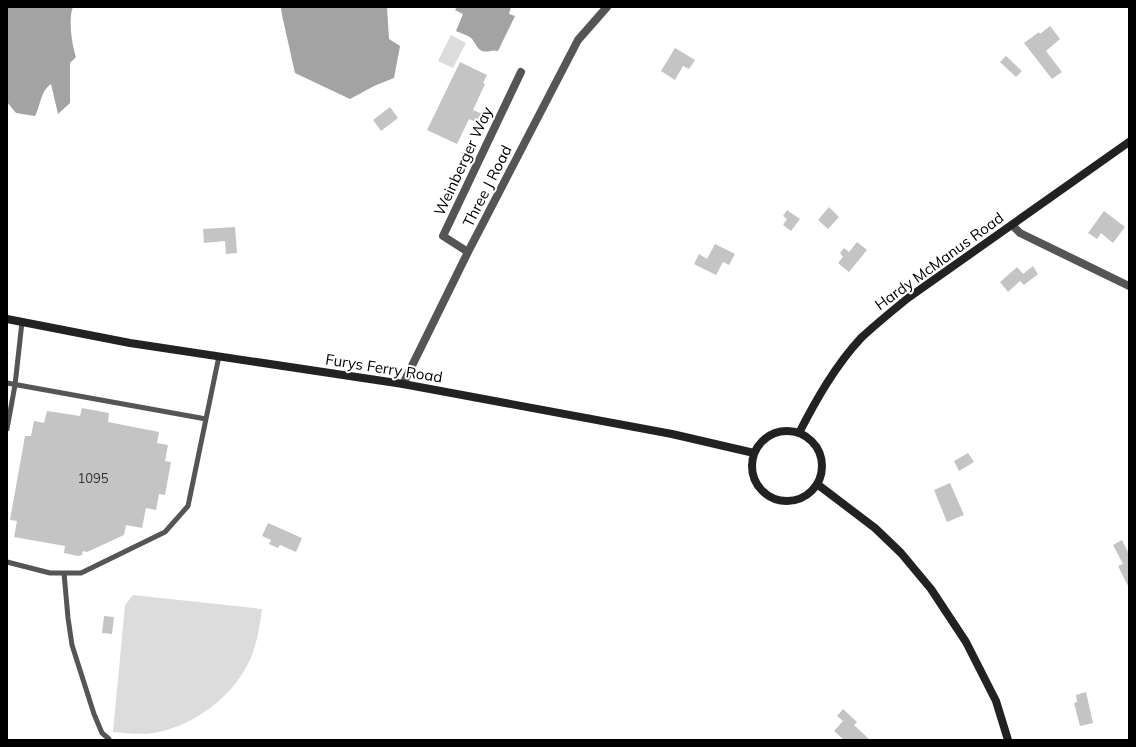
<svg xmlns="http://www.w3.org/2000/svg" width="1136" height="747" font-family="Mulish,sans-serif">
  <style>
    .green { fill: #dcdcdc }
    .water { fill: #a3a3a3 }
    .building { fill: #c4c4c4 }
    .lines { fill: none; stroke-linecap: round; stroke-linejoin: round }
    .lane { stroke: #555; stroke-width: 5 }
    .street { stroke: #555; stroke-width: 8 }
    .secondary { stroke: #222; stroke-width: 8 }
    .labels { text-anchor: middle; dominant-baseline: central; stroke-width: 4; stroke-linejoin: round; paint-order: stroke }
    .number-label { font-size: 13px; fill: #313131 }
    .street-label { font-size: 15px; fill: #000; stroke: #fff }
  </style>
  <rect width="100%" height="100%" fill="#fff"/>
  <!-- green -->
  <path class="green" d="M451 35 466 43 453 68 438 61Z
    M133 595 262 609C259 631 256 652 244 671 226 702 188 728 153 733 139 735 126 733 113 732L125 605Z"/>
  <!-- water -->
  <path class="water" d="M7 7H73C68 19 72 45 76 57L70 63V103L58 114 51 84C40 92 41 105 35 116L16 113 7 102Z
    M285 7H387L389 39 400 46 394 78 374 86 350 99 295 73 282 15 281 8Z
    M457 7H511L509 14 515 16 498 51C493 49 488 53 482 51 476 48 476 43 471 38 468 35 460 33 456 31L463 14 455 10Z"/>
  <!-- building -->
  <path class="building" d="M1050 26 1060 39 1046 51 1062 72 1052 79 1024 43 1039 32 1040 34Z
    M675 48 695 60 689 69 683 66 675 80 661 71Z
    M1006 56 1022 71 1016 77 1000 62Z
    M460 62 487 75 483 83 485 84 473 110 487 116 486 121 483 125 469 119 457 144 427 130Z
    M390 107 398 118 381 131 373 120Z
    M829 207 839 217 828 229 818 220Z
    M787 210 800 219 791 231 783 225 787 219 783 216Z
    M1104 211 1125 227 1113 243 1101 233 1097 239 1088 233Z
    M235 227 237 253 226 254 225 241 204 243 203 229Z
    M857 242 867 250 849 272 838 263 843 257 840 253 844 248 849 252Z
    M715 244 735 254 729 265 723 262 716 275 694 264 699 254 707 259Z
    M1033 266 1038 274 1024 285 1020 281 1008 292 1000 282 1017 267 1023 274Z
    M82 408 109 413 108 422 159 432 157 443 168 445 165 461 171 462 165 495 159 494 156 510 146 508 142 528 126 525 124 535 87 552 83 551 82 555 78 556 64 553 65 546 14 537 17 521 10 520 25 436H31L34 421 44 423 47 411 80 416Z
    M968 453 974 462 959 471 954 461Z
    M950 483 964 515 947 522 934 490Z
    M268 523 302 538 296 552 280 545 278 548 269 544 271 540 262 536Z
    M1122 540 1129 554V588L1118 566 1123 564 1113 545Z
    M104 616 114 617 112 634 102 633Z
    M1086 692 1093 723 1080 726 1074 703 1077 702 1076 695Z
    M843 709 857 722 854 725 870 740H844L834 731 843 721 837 716Z"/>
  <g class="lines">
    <!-- lane -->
    <path class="lane" d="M7 383 206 419
      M7 429 15 385 22 322
      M7 562 50 573H81L165 532 188 506 219 356
      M64 573 68 618 72 645 94 714 102 733 109 739V740"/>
    <!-- street -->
    <path class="street" d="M1012 225 1020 233 1129 286
      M468 252 443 236 521 72
      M403 384 468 252 578 40 607 7"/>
    <!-- secondary -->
    <path class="secondary" d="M7 319 130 343 403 384 672 434 754 453
      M752 466a35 35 0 1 1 70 0a35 35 0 1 1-70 0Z
      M799 433C816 400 835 366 861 338 876 324 892 311 908 298L1129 142
      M817 484 875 528 901 553 931 589 966 642 996 701 1008 740"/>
  </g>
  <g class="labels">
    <!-- number labels -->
    <g class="number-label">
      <text x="93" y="478">1095</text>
    </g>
    <!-- street labels -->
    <g class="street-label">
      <text transform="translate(463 161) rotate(-65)">Weinberger Way</text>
      <text transform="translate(487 186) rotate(-63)">Three J Road</text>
      <text transform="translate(939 261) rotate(-36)">Hardy McManus Road</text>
      <text transform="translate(384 368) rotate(9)">Furys Ferry Road</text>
    </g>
  </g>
  <!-- border -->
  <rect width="1136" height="747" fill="none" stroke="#000000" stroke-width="16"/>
</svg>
